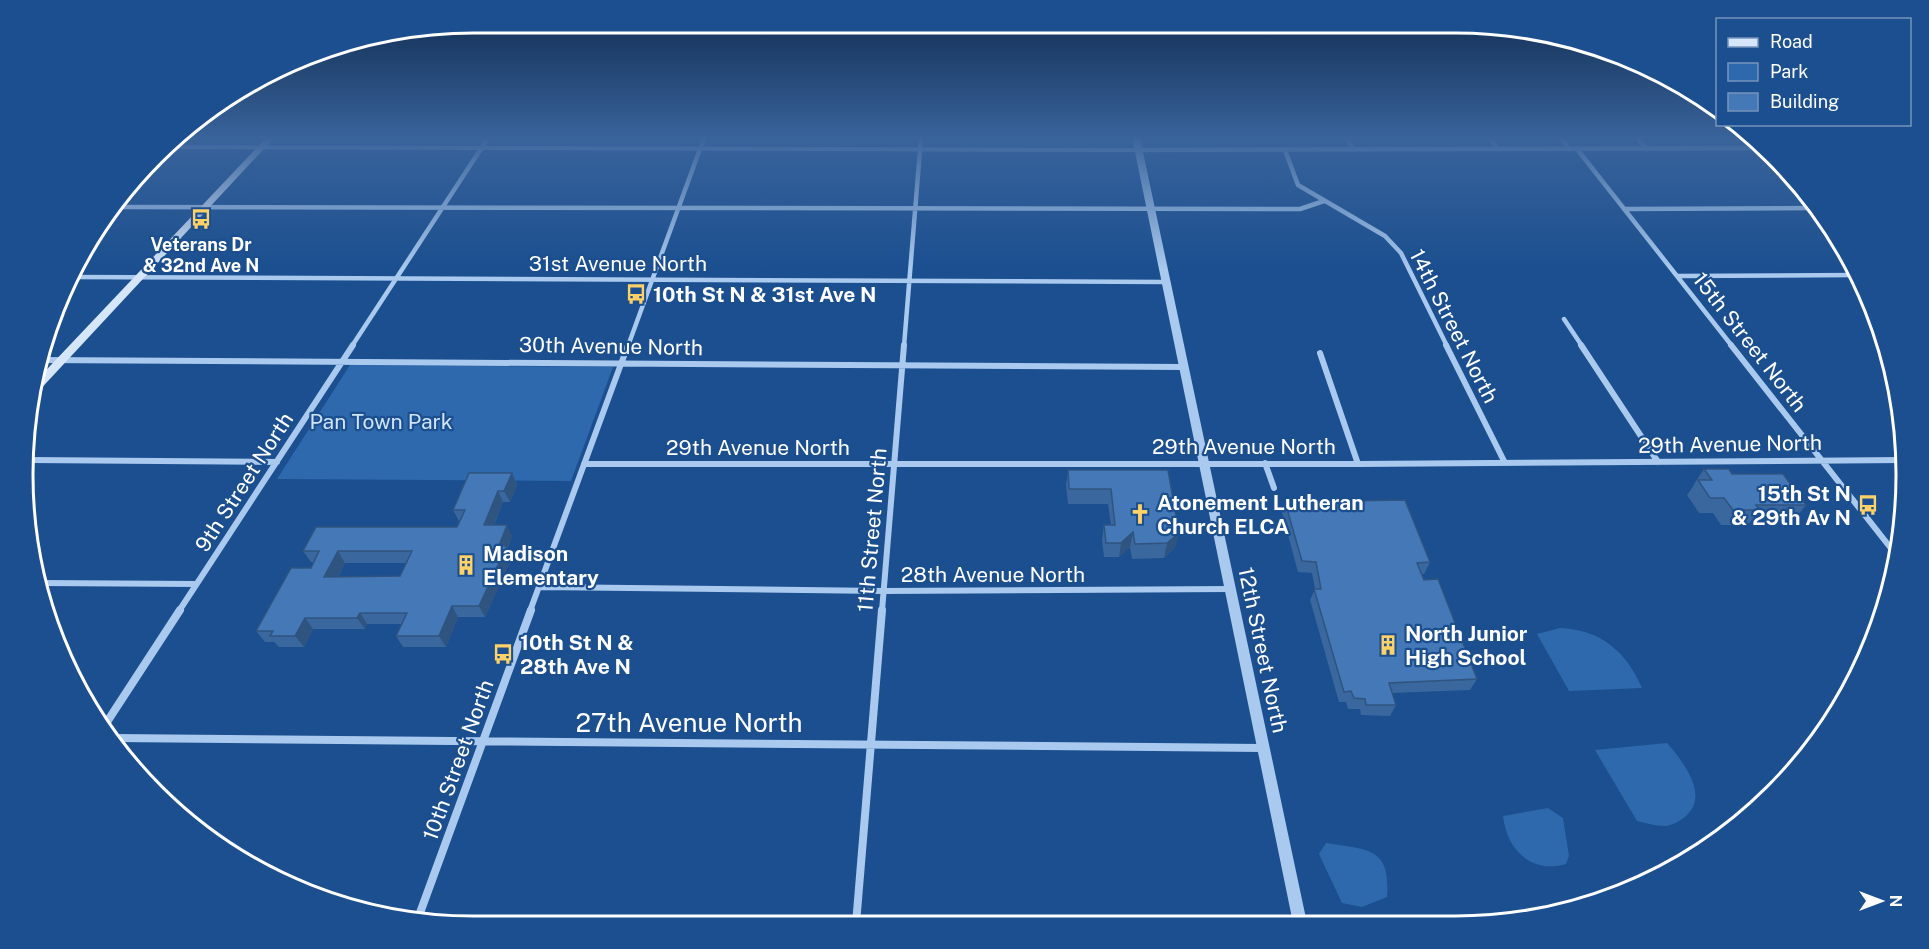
<svg xmlns="http://www.w3.org/2000/svg" width="1929" height="949" font-family="'Public Sans',sans-serif">
  <style>
    .green { fill: #2e69ad }
    .lines { fill: none; stroke-linecap: round; stroke-linejoin: round }
    .minor-far2 { stroke: #a9c9ee; stroke-width: 4.5 }
    .minor-far1 { stroke: #a9c9ee; stroke-width: 6 }
    .minor { stroke: #a9c9ee; stroke-width: 8 }
    .tertiary { fill: #a9c9ee; fill-rule: evenodd }
    .secondary { fill: #d6e6fa; fill-rule: evenodd }
    .wall { fill: #3a679d; fill-rule: evenodd }
    .shaded-wall { fill: #305480 }
    .building { fill: #4478b7; stroke: #305480; stroke-width: 1.5; fill-rule: evenodd }
    .labels { text-anchor: middle; dominant-baseline: central; stroke-width: 4.5; stroke-linejoin: round; paint-order: stroke }
    .far-poi-label { font-size: 18px; font-weight: bold; fill: #fff; stroke: #1b4f8f }
    .street-label { font-size: 21px; fill: #fff; stroke: #1b4f8f }
    .poi-label { font-size: 21px; font-weight: bold; fill: #fff; stroke: #1b4f8f; text-anchor: start }
    .park-label { font-size: 21px; fill: #cfe3fa; stroke: #1b4f8f }
    .near-street-label { font-size: 26px; fill: #fff; stroke: #1b4f8f }
    .rim { fill: none; stroke: #fff; stroke-width: 3 }
  </style>
  <rect width="100%" height="100%" fill="#1b4f8f"/>
  <!-- green -->
  <path class="green" d="M350 365 613 367 571 481 277 479Z
    M1560 628C1601 630 1626 651 1642 688L1569 691 1537 634Z
    M1667 743C1682 760 1710 795 1686 816 1680 821 1674 825 1665 826 1656 826 1646 823 1637 821L1595 750Z
    M1548 808 1563 818 1569 856 1566 864C1531 874 1507 850 1503 816Z
    M1326 843C1367 850 1391 846 1387 897L1362 907 1342 903 1319 854Z"/>
  <g class="lines">
    <!-- minor-far2 -->
    <path class="minor-far2" d="M1347 138 1353 150
      M1490 138 1498 149
      M1561 138 1569 149
      M1637 138 1647 149
      M1577 149 1732 346
      M1138 150 1764 148
      M1285 150 1298 185 1385 236 1401 253 1447 346
      M114 207 1300 209 1324 201
      M1624 209 1817 208
      M1677 276 1858 275
      M70 277 1166 282
      M1564 319 1582 346
      M352 346 488 138
      M628 346 704 138
      M904 346 921 138"/>
    <!-- minor-far1 -->
    <path class="minor-far1" d="M1446 345 1504 461
      M1581 345 1658 462
      M1731 345 1897 556
      M1320 353 1358 464
      M39 360 1183 367
      M29 460 277 462
      M1265 463 1274 488
      M584 464H1358L1904 460
      M41 583 196 584
      M540 587 883 591 1230 589
      M179 611 353 345
      M530 611 628 345
      M882 611 904 345"/>
    <!-- minor -->
    <path class="minor" d="M105 725 180 610
      M115 738 1263 748
      M417 921 531 610
      M856 924 882 610"/>
    <!-- tertiary -->
    <path class="tertiary" d="M1132 138H1140L1307 923H1293L1135 152 168 149 172 145 1134 148Z"/>
    <!-- secondary -->
    <path class="secondary" d="M266 138H274L35 395 31 396 32 385Z"/>
  </g>
  <!-- wall -->
  <path class="wall" d="M1704 469 1732 474 1806 505 1794 520H1752L1747 525H1721L1713 513H1699L1687 495 1694 485V484Z
    M1068 470H1168L1179 533 1175 547 1164 558 1132 559 1130 547 1119 557H1104L1102 540 1104 525H1111L1108 504H1068L1066 485Z
    M512 473 517 485 510 502H503L494 525 512 536 508 548 512 557 485 617H458L446 647H403L396 636 402 624H367L365 629H313L304 647H279L274 642H265L256 631 311 568 313 562H311L303 551 457 527 460 521H459L453 510ZM345 563H407L400 576 338 577Z
    M1285 502 1430 562 1424 574H1421L1477 679 1470 690 1392 693 1396 705 1390 716 1361 715 1360 709H1348L1346 702H1339L1310 600 1315 589 1312 573 1298 572 1282 513Z"/>
  <!-- shaded-wall -->
  <path class="shaded-wall" d="M512 473 517 485 510 502 504 491Z
    M498 491 503 502 489 536 484 525Z
    M507 525 512 536 508 548 512 557 485 617 479 606 499 546Z
    M1133 532 1130 547 1119 557 1121 543Z
    M1179 533 1175 547 1164 558 1167 543Z
    M338 551 345 563 332 588 324 577Z
    M452 606 458 617 446 647 439 636Z
    M360 613 367 624 365 629 357 618Z
    M305 618 313 629 304 647 295 636Z"/>
  <!-- building -->
  <path class="building" d="M1704 469H1729L1732 474H1783L1806 505H1756L1760 510H1733L1724 498H1710L1698 480H1712Z
    M1068 470H1168L1179 533 1167 543 1135 544 1133 532 1121 543H1106L1104 525H1115L1111 489H1069Z
    M469 473H512L504 491H498L484 525H507L499 546H507L479 606H452L439 636H396L407 613H360L357 618H305L295 636H270L273 631H256L291 568H311L319 551H303L316 527H457L465 510H453ZM338 551H412L400 576 324 577Z
    M1405 500 1430 562 1417 563 1424 580 1438 579 1477 679 1389 683 1396 705H1366L1365 699 1354 698 1351 691 1344 692 1314 589H1321L1316 562 1302 561 1285 502Z"/>
  <!-- sky -->
  <linearGradient id="sky" x2="0" y2="1"><stop stop-color="#0f2b4f"/><stop offset="0.51" stop-color="#39639b"/><stop offset="1" stop-color="#39639b" stop-opacity="0"/></linearGradient>
  <rect width="1929" height="270" fill="url(#sky)"/>
  <!-- icons -->
  <defs>
    <g id="bus-bare" transform="scale(1.62)"><path d="M-5-6H5V4H4V6H2V4H-2V6H-4V4H-5ZM-3.5-4V0h7V-4ZM-3.5 1.2v1.5H-2V1.2ZM2 1.2v1.5H3.5V1.2Z" fill="#ffd166" stroke="#1b4f8f" stroke-width="2.5" paint-order="stroke"/></g>
    <g id="church-bare" transform="scale(1.62)"><path d="M-1.2-6h2.4v3.5h3.3v2.4h-3.3V6h-2.4V-.1h-3.3v-2.4h3.3Z" fill="#ffd166" stroke="#1b4f8f" stroke-width="2.5" paint-order="stroke"/></g>
    <g id="building-bare" transform="scale(1.62)"><path d="M-4-6H4V6H1V3H-1V6H-4ZM-2.5-4.3h1.7v1.8h-1.7ZM.8-4.3h1.7v1.8H.8ZM-2.5-1h1.7V.8h-1.7ZM.8-1h1.7V.8H.8Z" fill="#ffd166" stroke="#1b4f8f" stroke-width="2.5" paint-order="stroke"/></g>
  </defs>
  <g fill-rule="evenodd">
    <use href="#bus-bare" x="201" y="219"/>
    <use href="#bus-bare" x="636" y="294"/>
    <use href="#bus-bare" x="1868" y="505"/>
    <use href="#church-bare" x="1140" y="514"/>
    <use href="#building-bare" x="466" y="565"/>
    <use href="#building-bare" x="1388" y="645"/>
    <use href="#bus-bare" x="503" y="654"/>
  </g>
  <g class="labels">
    <!-- far-poi labels -->
    <g class="far-poi-label">
      <text x="201" y="244">Veterans Dr<tspan x="201" dy="21">&amp; 32nd Ave N</tspan></text>
    </g>
    <!-- street labels -->
    <g class="street-label">
      <text x="618" y="263">31st Avenue North</text>
      <text transform="translate(1454 326) rotate(63)">14th Street North</text>
      <text transform="translate(1750 342) rotate(52)">15th Street North</text>
      <text transform="translate(611 346) rotate(1)">30th Avenue North</text>
      <text transform="translate(1730 444) rotate(-1)">29th Avenue North</text>
      <text x="1244" y="446">29th Avenue North</text>
      <text x="758" y="447">29th Avenue North</text>
      <text transform="translate(244 482) rotate(-57)">9th Street North</text>
      <text transform="translate(872 530) rotate(-85)">11th Street North</text>
      <text x="993" y="574">28th Avenue North</text>
      <text transform="translate(1263 650) rotate(78)">12th Street North</text>
      <text transform="translate(458 760) rotate(-70)">10th Street North</text>
    </g>
    <!-- poi labels -->
    <g class="poi-label">
      <text x="653" y="294">10th St N &amp; 31st Ave N</text>
      <text x="1851" y="493" text-anchor="end">15th St N<tspan x="1851" dy="24">&amp; 29th Av N</tspan></text>
      <text x="1157" y="502">Atonement Lutheran<tspan x="1157" dy="24">Church ELCA</tspan></text>
      <text x="483" y="553">Madison<tspan x="483" dy="24">Elementary</tspan></text>
      <text x="1405" y="633">North Junior<tspan x="1405" dy="24">High School</tspan></text>
      <text x="520" y="642">10th St N &amp;<tspan x="520" dy="24">28th Ave N</tspan></text>
    </g>
    <!-- park labels -->
    <g class="park-label">
      <text x="381" y="421">Pan Town Park</text>
    </g>
    <!-- near-street labels -->
    <g class="near-street-label">
      <text x="689" y="722">27th Avenue North</text>
    </g>
  </g>
  <!-- crop -->
  <path d="M0 0H1929V949H0ZM474 33H1455A441 441 0 0 1 1896 474V475A441 441 0 0 1 1455 916H474A441 441 0 0 1 33 475V474A441 441 0 0 1 474 33Z" fill="#1b4f8f" fill-rule="evenodd"/>
  <path class="rim" d="M474 33H1455A441 441 0 0 1 1896 474V475A441 441 0 0 1 1455 916H474A441 441 0 0 1 33 475V474A441 441 0 0 1 474 33Z"/>
  <!-- legend -->
  <rect x="1716" y="18" width="195" height="108" fill="#1b4f8f" stroke="#7695bc" stroke-width="1.5"/>
  <rect x="1728" y="38" width="30" height="9" fill="#d6e6fa" stroke="#7695bc" stroke-width="1.5"/>
  <text x="1770" y="48" font-size="18" fill="#ffffff">Road</text>
  <rect x="1728" y="63" width="30" height="18" fill="#2e69ad" stroke="#7695bc" stroke-width="1.5"/>
  <text x="1770" y="78" font-size="18" fill="#ffffff">Park</text>
  <rect x="1728" y="93" width="30" height="18" fill="#4478b7" stroke="#7695bc" stroke-width="1.5"/>
  <text x="1770" y="108" font-size="18" fill="#ffffff">Building</text>
  <!-- north arrow -->
  <g transform="translate(1881 901) rotate(90)" stroke="#1b4f8f" stroke-width="4.5" paint-order="stroke">
  <path d="M0-4.5L10 22L0 15L-10 22Z" fill="#ffffff"/>
  <text y="-9" font-size="16" font-weight="bold" text-anchor="middle" fill="#ffffff">N</text>
  </g>
</svg>
